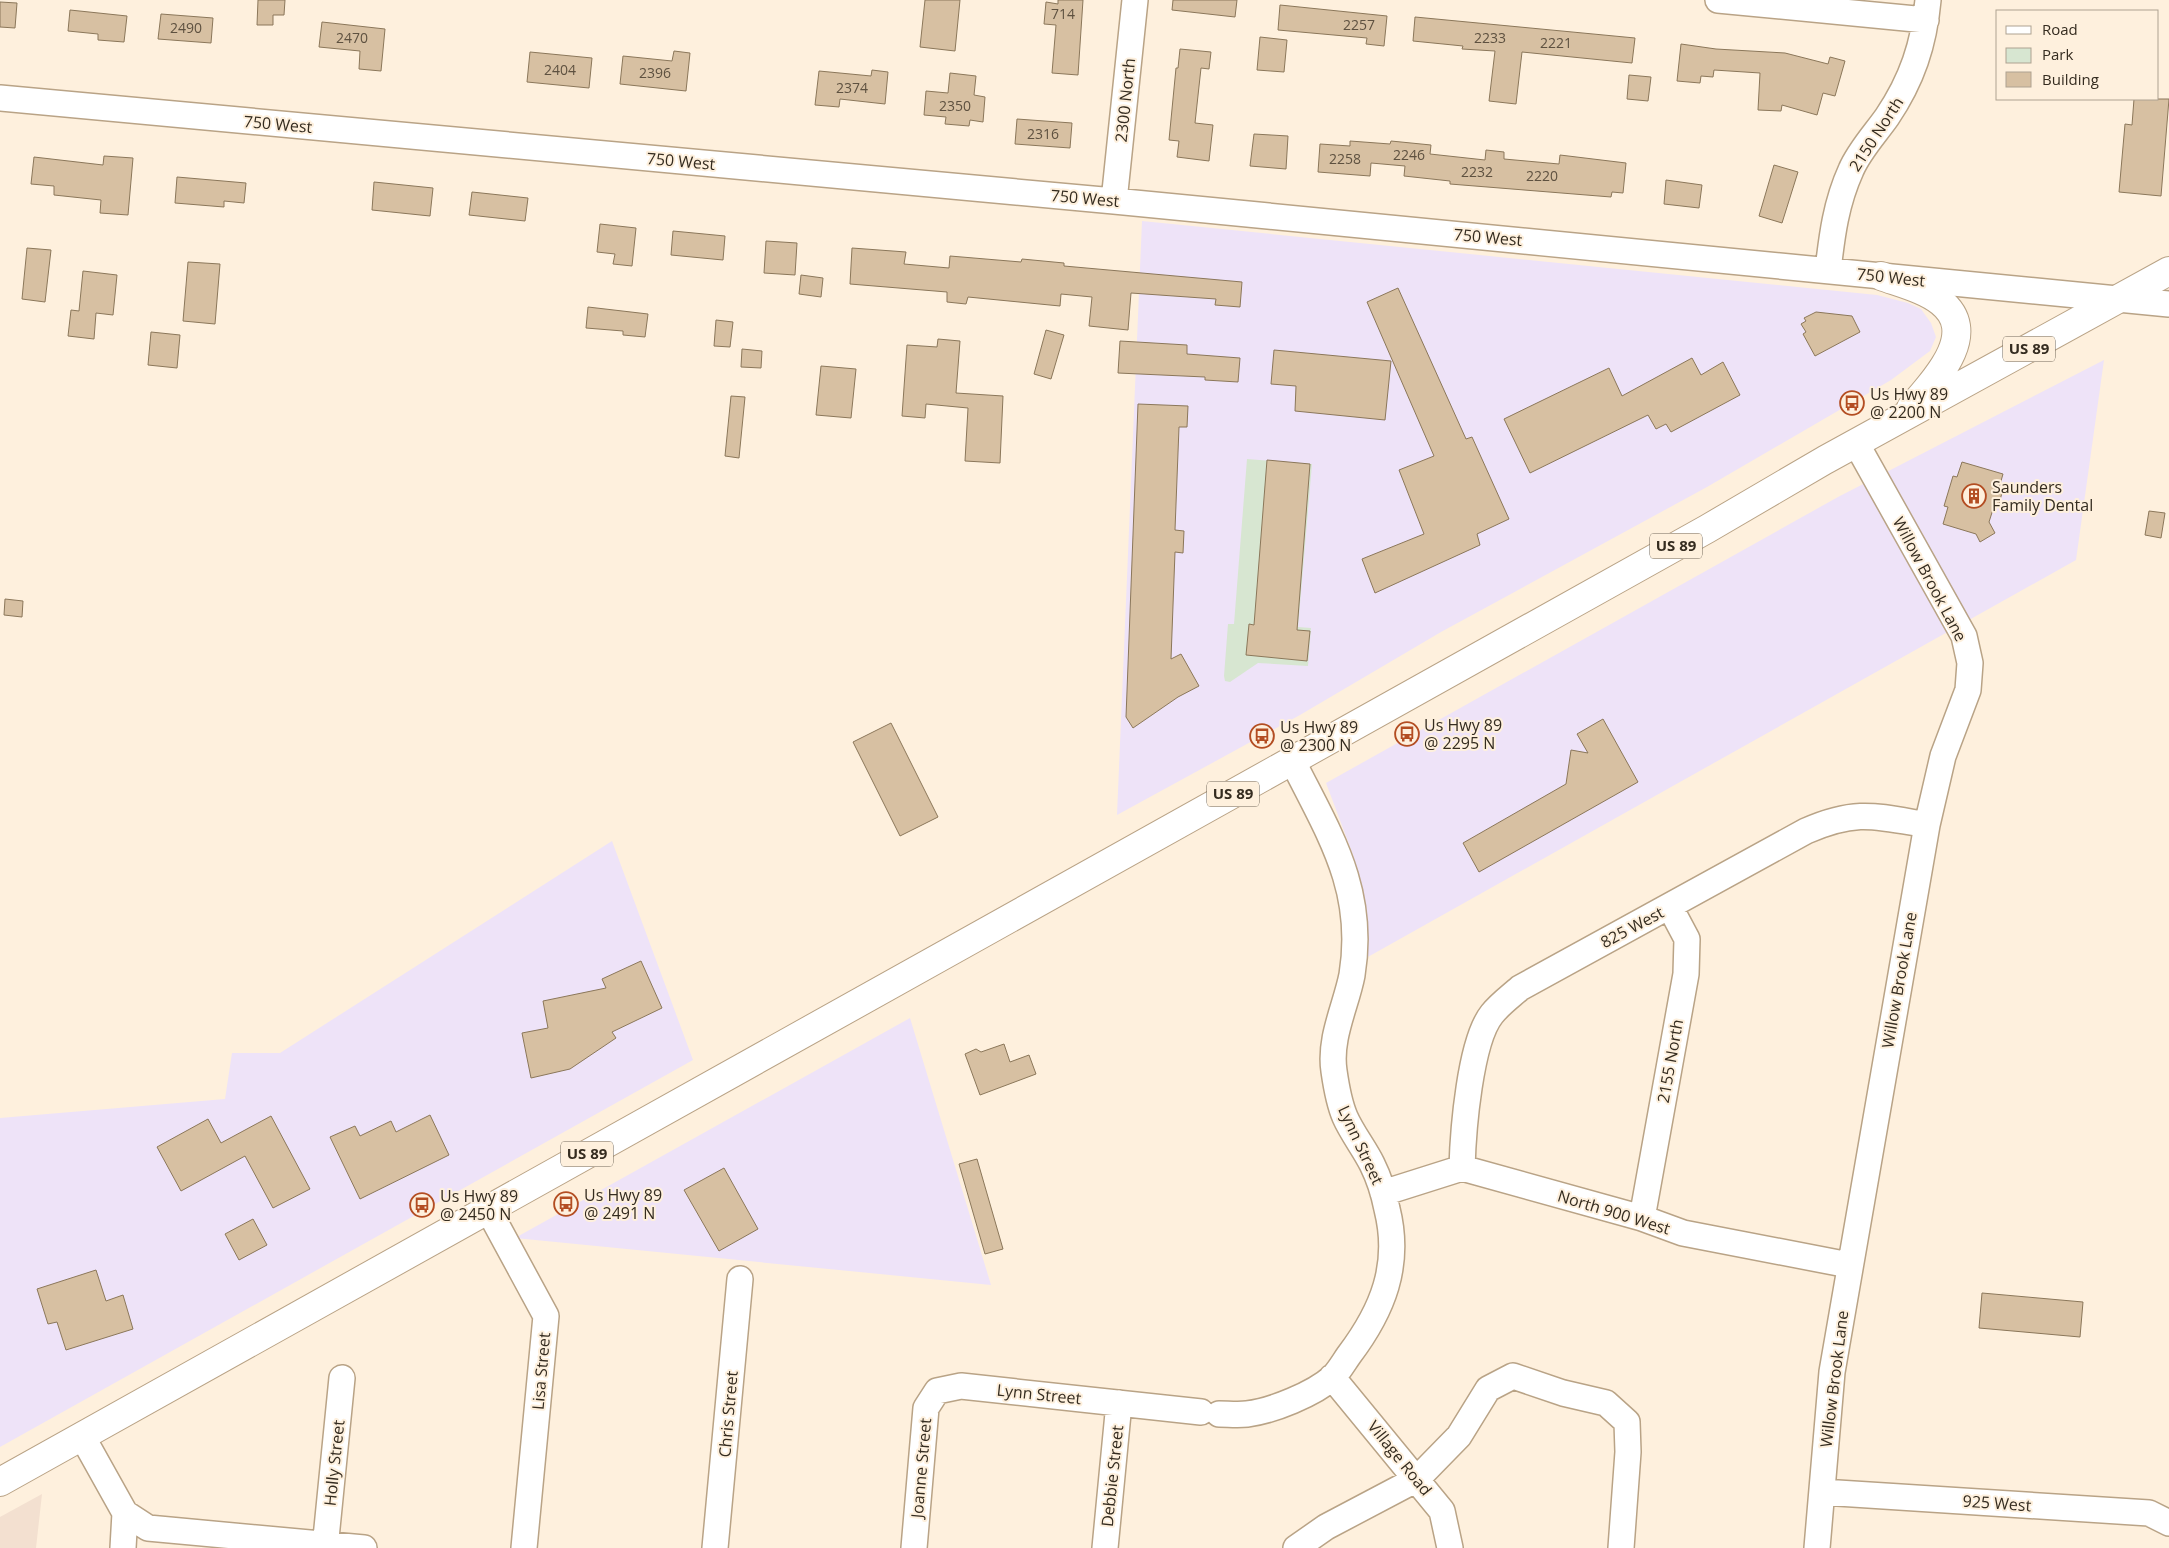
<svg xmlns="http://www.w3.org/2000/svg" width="2169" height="1548" viewBox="0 0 2169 1548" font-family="'Open Sans',sans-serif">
<rect width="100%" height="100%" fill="#fef0dd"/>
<path fill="#eee3f8" d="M1142,221L1877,295L1908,303L1921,309L1931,323L1936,337L1930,351L1891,380L1707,487L1441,632L1300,715L1117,815Z
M2104,360L2076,560L1366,958V917L1353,855L1326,783L1838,497Z
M612,841L693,1060L0,1447V1118L225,1099L232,1053H280Z
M910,1018L991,1285L515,1238Z"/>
<path fill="#f3e0d0" d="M42,1494L36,1548H0V1517Z"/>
<path fill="#d7e6d1" d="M1247,459L1312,464L1298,627L1311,628L1308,666L1258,663L1230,682L1225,681L1224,676L1228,624H1234Z"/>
<path fill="#d7c0a2" stroke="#8b775a" d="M258,0H285L284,15H273V25H257Z
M925,0H960L955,51L920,47Z
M1058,0H1083L1078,75L1052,73L1056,25L1044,24L1046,2L1058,4Z
M1173,0H1237L1235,17L1172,10Z
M0,2L17,3L15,28L0,27Z
M1280,5L1387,16L1384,46L1366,44L1367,38L1278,30Z
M70,10L127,16L124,42L98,40V34L68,31Z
M161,14L213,18L211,43L158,39Z
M1415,17L1635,38L1632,63L1522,52L1516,104L1489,101L1495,51L1462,49L1463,46L1413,41Z
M322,22L385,29L381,71L359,69L360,51L319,47Z
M1260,37L1287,40L1284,72L1257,70Z
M1681,44L1716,49L1785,53L1828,64L1830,57L1845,61L1835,96L1823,93L1817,115L1782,105L1781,111L1758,110L1760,73L1714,70L1713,77L1701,76L1700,83L1677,81Z
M1180,49L1211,52L1209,69L1201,68L1195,123L1213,125L1209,161L1177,157L1179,141L1169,140L1176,68H1178Z
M674,51L690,53L686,91L620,84L623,56L672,61Z
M530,52L592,58L589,88L527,82Z
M872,70L888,72L885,104L840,99L839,107L815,105L819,71L871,76Z
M950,73L976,76L974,95L985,97L983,122L970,120L969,126L945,124L946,117L924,115L926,91L948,93Z
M1629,75L1651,77L1648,101L1627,99Z
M2134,99H2169L2161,196L2119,192L2125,124L2132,125Z
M1017,119L1072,123L1070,148L1015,144Z
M1254,134L1288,136L1286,169L1250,166Z
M1350,141L1390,144L1391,141L1431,145L1430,154L1485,160L1486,150L1504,152V159L1559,164L1560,155L1626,163L1623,193L1612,192L1611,197L1450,184V181L1404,176L1405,166L1371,163L1370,176L1318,172L1320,144L1350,146Z
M104,156L133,158L128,215L100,213L101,200L54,195V186L31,184L34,157L103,165Z
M1774,165L1798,172L1782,223L1759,216Z
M177,177L246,183L244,203L224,201V207L175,203Z
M1666,180L1702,185L1699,208L1664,204Z
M374,182L433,188L430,216L372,210Z
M472,192L528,198L525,221L469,215Z
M600,224L636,228L632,266L613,264L615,254L597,252Z
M673,231L725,236L723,260L671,255Z
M766,241L797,243L795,275L764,273Z
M27,248L51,250L45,302L22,299Z
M852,248L906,252L904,264L949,268L950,256L1021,262L1022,259L1064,263V266L1242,282L1240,307L1215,305L1216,299L1131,293L1128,330L1089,326L1092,297L1061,294L1060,306L968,297L966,304L947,302V292L850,284Z
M188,262L220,264L215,324L183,321Z
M83,271L117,275L113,315L96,313L94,339L68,336L71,310L79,311Z
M801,275L823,278L821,297L799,294Z
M1398,288L1466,439L1472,437L1509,519L1477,534L1480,545L1375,593L1362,559L1424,534L1399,470L1434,456L1367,302Z
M588,307L648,314L645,337L623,335V331L586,328Z
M1816,312L1852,316L1860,332L1815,356L1803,334L1806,332L1801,324L1806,321L1804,318Z
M716,320L733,322L730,347L714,346Z
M1046,330L1064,335L1051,379L1034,374Z
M151,332L180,335L177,368L148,365Z
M938,339L960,341L956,393L1003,396L1000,463L965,461L968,408L926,404L925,418L902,416L907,345L937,347Z
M1120,341L1187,345V354L1240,358L1238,382L1205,380V377L1118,373Z
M742,349L762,351L761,368L741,367Z
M1274,350L1391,361L1385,420L1295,411L1296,386L1271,384Z
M1692,358L1701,375L1723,362L1740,395L1671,432L1666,424L1656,429L1648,415L1530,473L1504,419L1609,368L1622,396Z
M821,366L856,369L851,418L816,415Z
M731,396L745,397L739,458L725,456Z
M1138,404L1188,406L1187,427H1179L1175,530L1184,531L1183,553L1175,552L1171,659L1181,654L1199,686L1178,697L1133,728L1126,717Z
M1267,460L1310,464L1297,630L1310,631L1307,661L1246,655L1249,624L1254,625Z
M1962,462L2003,474L1999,488L2003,489L1999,504L1995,503L1989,522L1995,533L1980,542L1976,534L1943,524L1948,507L1944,506L1953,476L1957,477Z
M2149,511L2165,513L2161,538L2145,535Z
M5,599L23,601L22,617L4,615Z
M1603,719L1638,782L1479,872L1463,843L1566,784L1571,750L1588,753L1577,734Z
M891,723L938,817L900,836L853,742Z
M641,961L662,1008L612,1032L616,1038L570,1069L531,1078L522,1033L548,1028L543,1001L606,988L602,979Z
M1004,1044L1010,1062L1029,1055L1036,1074L980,1095L965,1054L976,1049L981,1052Z
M430,1115L449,1155L360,1199L330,1137L355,1126L360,1136L391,1121L396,1132Z
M271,1116L310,1189L273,1208L245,1156L181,1191L157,1147L208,1119L221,1143Z
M977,1159L1003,1249L985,1254L959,1164Z
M724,1168L758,1229L719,1251L684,1190Z
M253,1219L267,1245L239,1260L225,1234Z
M96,1270L106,1301L123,1295L133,1329L66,1350L57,1322L48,1324L37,1289Z
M1982,1293L2083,1302L2080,1337L1979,1328Z"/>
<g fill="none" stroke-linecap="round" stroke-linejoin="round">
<g stroke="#b9a386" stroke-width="28">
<path id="minor" d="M1718,0L1926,20
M0,98L1114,201L2169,304
M1114,201L1135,0
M1828,270C1832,235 1836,203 1851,170C1859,151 1875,134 1887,117C1912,80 1924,44 1928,0
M1462,1168C1463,1131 1470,1041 1492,1014C1500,1004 1511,996 1520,988L1806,831C1856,809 1875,816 1927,825
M1383,1193L1462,1168L1642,1218L1683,1233L1849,1265
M488,1209L546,1316L524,1548
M1642,1218L1686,974L1687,939L1670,907
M1332,1377L1442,1511L1450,1548
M1219,1414C1228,1414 1238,1415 1247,1414C1272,1411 1314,1394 1333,1377C1339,1371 1344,1362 1349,1355C1383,1310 1401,1265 1387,1209C1384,1194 1379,1178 1372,1164C1364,1148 1352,1133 1345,1117C1339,1103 1336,1085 1334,1071C1329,1038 1346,1006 1352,975C1366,889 1329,834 1292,760
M82,1436L125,1513L123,1548
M1822,1492L2149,1513L2169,1523
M125,1513L148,1528L364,1548
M325,1548L342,1378
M715,1548L740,1279
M914,1548L926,1408L937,1391L961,1386L1201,1412
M1105,1548L1119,1403
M1296,1548L1326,1527L1417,1479L1459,1436L1488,1389L1513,1376L1563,1393L1606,1403L1627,1422L1628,1452L1621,1548
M1817,1548L1832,1372L1927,825L1943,756L1968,690L1970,663L1964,636L1856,443"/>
</g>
<g stroke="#b9a386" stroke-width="30">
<path id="major" d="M1881,276C1900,283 1925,289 1941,302C1981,334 1933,382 1911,408
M0,1482L1707,529L1825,460L2169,271"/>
</g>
<use href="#minor" stroke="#fff" stroke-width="25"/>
<use href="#major" stroke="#fff" stroke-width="28"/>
</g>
<defs>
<g id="bus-ring" transform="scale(1.25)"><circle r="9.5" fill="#fef0dd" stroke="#b34d22" stroke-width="1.5"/><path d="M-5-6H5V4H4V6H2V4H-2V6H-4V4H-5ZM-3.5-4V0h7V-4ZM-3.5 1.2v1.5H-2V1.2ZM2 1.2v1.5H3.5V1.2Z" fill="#b34d22"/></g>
<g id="building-ring" transform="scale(1.25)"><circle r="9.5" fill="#fef0dd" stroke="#b34d22" stroke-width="1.5"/><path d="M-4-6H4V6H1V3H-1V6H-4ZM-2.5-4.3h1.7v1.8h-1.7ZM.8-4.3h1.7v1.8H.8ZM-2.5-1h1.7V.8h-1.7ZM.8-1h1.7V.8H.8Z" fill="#b34d22"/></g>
</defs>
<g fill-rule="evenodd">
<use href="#bus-ring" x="1852" y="403"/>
<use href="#building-ring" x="1974" y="496"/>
<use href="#bus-ring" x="1407" y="734"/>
<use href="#bus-ring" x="1262" y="736"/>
<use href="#bus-ring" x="566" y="1204"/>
<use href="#bus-ring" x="422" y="1205"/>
</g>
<g text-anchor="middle" stroke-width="4" stroke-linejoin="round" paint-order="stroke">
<g font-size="14" fill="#5e5140">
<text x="1063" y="19">714</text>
<text x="1359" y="30">2257</text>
<text x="186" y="33">2490</text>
<text x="352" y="43">2470</text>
<text x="1490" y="43">2233</text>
<text x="1556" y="48">2221</text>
<text x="560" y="75">2404</text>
<text x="655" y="78">2396</text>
<text x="852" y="93">2374</text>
<text x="955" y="111">2350</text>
<text x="1043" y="139">2316</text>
<text x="1409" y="160">2246</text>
<text x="1345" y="164">2258</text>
<text x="1477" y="177">2232</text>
<text x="1542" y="181">2220</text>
</g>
<g fill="#fef0dd" stroke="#716759" stroke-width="1">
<rect x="2003" y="336.5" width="52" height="25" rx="4"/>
<rect x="1650" y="533.5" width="52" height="25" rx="4"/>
<rect x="1207" y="781.5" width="52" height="25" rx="4"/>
<rect x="561" y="1141.5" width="52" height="25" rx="4"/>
</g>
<g font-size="15" font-weight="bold" fill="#352c20">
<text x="2029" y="354">US 89</text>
<text x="1676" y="551">US 89</text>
<text x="1233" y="799">US 89</text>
<text x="587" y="1159">US 89</text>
</g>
<g font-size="16" fill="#352c20" stroke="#fef0dd">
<text transform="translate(1125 100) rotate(-84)" y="6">2300 North</text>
<text transform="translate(278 124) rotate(5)" y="6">750 West</text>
<text transform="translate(1876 134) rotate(-57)" y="6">2150 North</text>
<text transform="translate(681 161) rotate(5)" y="6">750 West</text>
<text transform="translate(1085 198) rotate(5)" y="6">750 West</text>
<text transform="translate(1488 237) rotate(5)" y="6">750 West</text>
<text transform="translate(1891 277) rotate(6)" y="6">750 West</text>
<text transform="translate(1930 579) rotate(62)" y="6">Willow Brook Lane</text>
<text transform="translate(1632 927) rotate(-28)" y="6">825 West</text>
<text transform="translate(1899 980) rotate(-80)" y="6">Willow Brook Lane</text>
<text transform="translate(1670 1061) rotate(-80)" y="6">2155 North</text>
<text transform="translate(1361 1145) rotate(65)" y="6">Lynn Street</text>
<text transform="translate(1614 1212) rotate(17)" y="6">North 900 West</text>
<text transform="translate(541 1371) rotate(-85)" y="6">Lisa Street</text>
<text transform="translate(1834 1379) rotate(-83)" y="6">Willow Brook Lane</text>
<text transform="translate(1039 1394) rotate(6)" y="6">Lynn Street</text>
<text transform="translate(728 1414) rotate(-85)" y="6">Chris Street</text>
<text transform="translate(1400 1458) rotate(51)" y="6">Village Road</text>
<text transform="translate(334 1463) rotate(-84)" y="6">Holly Street</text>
<text transform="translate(921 1468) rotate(-85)" y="6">Joanne Street</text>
<text transform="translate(1112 1476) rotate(-84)" y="6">Debbie Street</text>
<text transform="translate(1997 1503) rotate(4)" y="6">925 West</text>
</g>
<g font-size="16" fill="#352c20" stroke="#fef0dd" text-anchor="start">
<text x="1870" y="400">Us Hwy 89<tspan x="1870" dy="18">@ 2200 N</tspan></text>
<text x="1992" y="493">Saunders<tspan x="1992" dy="18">Family Dental</tspan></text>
<text x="1424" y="731">Us Hwy 89<tspan x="1424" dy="18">@ 2295 N</tspan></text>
<text x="1280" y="733">Us Hwy 89<tspan x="1280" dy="18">@ 2300 N</tspan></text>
<text x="584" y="1201">Us Hwy 89<tspan x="584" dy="18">@ 2491 N</tspan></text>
<text x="440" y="1202">Us Hwy 89<tspan x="440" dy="18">@ 2450 N</tspan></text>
</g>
</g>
<rect x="1996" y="10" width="162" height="90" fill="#fef0dd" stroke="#aea291"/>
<rect x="2006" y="26" width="25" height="8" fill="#ffffff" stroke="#aea291"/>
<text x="2042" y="35" font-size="15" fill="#352c20">Road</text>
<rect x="2006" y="48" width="25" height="15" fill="#d7e6d1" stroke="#aea291"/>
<text x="2042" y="60" font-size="15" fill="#352c20">Park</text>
<rect x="2006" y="72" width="25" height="15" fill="#d7c0a2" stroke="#aea291"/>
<text x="2042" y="85" font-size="15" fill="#352c20">Building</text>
</svg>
